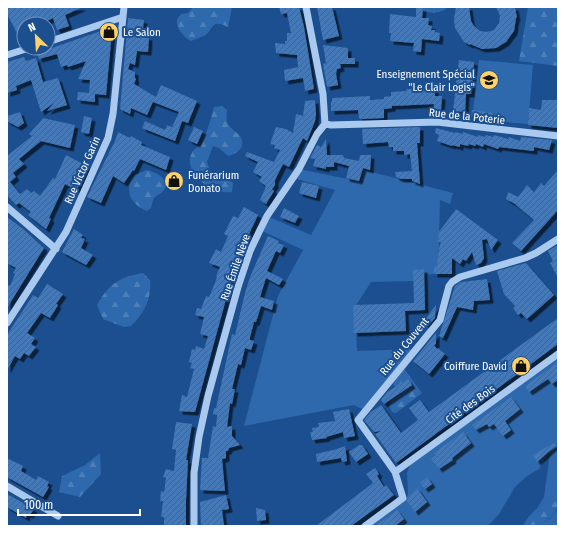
<svg xmlns="http://www.w3.org/2000/svg" width="565" height="533" viewBox="0 0 565 533" font-family="'Fira Sans Condensed',sans-serif">
<defs>
<pattern id="forest-firs" width="22" height="20" patternUnits="userSpaceOnUse"><rect width="22" height="20" fill="#2e69ad"/><path d="M5 1l3.5 6h-7zM16 11l3.5 6h-7z" fill="#4d80b9"/></pattern>
<pattern id="building-hatch" width="6" height="6" patternUnits="userSpaceOnUse"><rect width="6" height="6" fill="#4478b7"/><path d="M-1 1l2-2M0 6l6-6M5 7l2-2" fill="none" stroke="#486282"/></pattern>
<filter id="shadow"><feDropShadow dx="3.5" dy="3.5" stdDeviation="0" flood-color="#0009"/></filter>
</defs>
<rect width="100%" height="100%" fill="#1b4f8f"/>
<path fill="#2e69ad" d="M479,60L533,65L528,124L494,121V114L473,111Z
M299,169L362,182L364,170L453,193L450,204L440,200L438,274L414,275V281L371,282L355,307L357,351L416,349L366,411L354,405L244,426L278,296L303,250L260,230L267,216L311,235L335,190L293,178Z
M558,354V493L537,508L544,497L550,453L546,457L539,469L527,476L515,487L499,514L488,526H369L407,497L408,494L407,473L410,465Z
M558,509V526H539L541,523L550,519Z"/>
<path fill="url(#forest-firs)" d="M193,7H232L228,27C210,18 214,30 204,36C200,38 195,39 191,41C183,36 176,29 177,19L181,14L188,13Z
M417,7H448C441,15 424,14 417,7Z
M528,7H558V66L519,61Z
M222,106L227,110C227,113 226,119 227,122C230,129 236,131 240,136C247,147 237,154 228,156L219,148L213,146L207,162L210,171L225,177L233,183L232,192C219,193 214,191 203,183C194,176 185,163 193,151C196,147 200,147 202,143C207,131 211,120 214,107Z
M146,170C155,172 165,176 166,186C162,195 159,193 154,198C152,201 152,205 151,208L147,211C131,205 124,191 133,176Z
M143,273L150,280C152,298 144,314 131,326L124,327L103,319L97,305C109,284 119,277 143,273Z
M402,366L422,393L396,413L392,412L389,406L390,401L400,394L390,380Z
M100,453L101,474L80,497L59,492L62,476L85,465Z
M558,493C558,504 558,514 547,520C544,522 542,522 539,526H523C531,510 544,503 558,493Z"/>
<path fill="url(#building-hatch)" filter="url(#shadow)" d="M7,7H83L65,15L69,26L57,30L53,18L41,24H24V32L18,35L7,14Z
M279,7H299L304,27L314,89L305,91L303,78L285,81L284,70L298,67L297,55L276,53L275,43L285,44V41H287V33H291L287,13L281,14Z
M317,7H332L339,36L323,40Z
M456,7H469L471,21L474,26L480,31L487,32L494,30L499,23L500,16L496,7H515L517,18H516L514,31L506,42L496,48L482,49L470,44V45L464,42L455,28L454,19Z
M416,8H423L422,18H429L428,25L432,26L431,30H435V32L440,33L439,41L422,39L421,52L413,51L414,43L390,41L391,33H389L390,14L416,17Z
M128,18L144,20L142,36L149,37L148,52L137,51L135,65L130,63L128,69L135,72V78L136,79L134,84L156,97L161,85L197,101L188,123L182,121L175,141L142,128L145,121L165,130L167,125L172,127L179,112L153,102L155,97L147,115L131,108L130,114L120,109Z
M110,28L112,31L106,95L95,94V102L77,100L78,92L89,93L90,80L78,79L86,61L68,67L67,65L61,67L57,54L39,59L37,53Z
M323,45L348,48V58H355V64H340L341,68L337,69L336,74L338,85L327,87L323,64L326,63Z
M24,57L26,61L36,58L43,82L58,78L67,105L47,111L54,103L41,112L31,80L16,86L17,90L7,93V62Z
M459,60L474,62L471,94H466L465,112L453,111Z
M407,89H419V90L435,89V96H442L441,110L433,109L434,104L392,106V108L384,109V118L361,119L359,118L358,110L331,111V102H332V98L370,96V100L384,99V97L391,96V92L406,91Z
M315,100L316,114L315,121L307,141L303,138L289,167L283,164L275,180V185L272,189L274,191L266,204L260,200L266,186L259,181L262,177L253,172L258,162L245,156L247,152L274,162L280,150L274,148L275,145L270,144L276,127L286,129L293,133L296,114L303,116L305,101Z
M542,100H558V128L528,125L529,108L541,110Z
M472,110L493,113V120L471,117Z
M20,112L24,123L18,127L7,121V116Z
M84,116L92,118L89,134L81,132Z
M43,118L75,125L70,148L41,141L19,159L24,164L13,173L16,177L10,182L20,194L27,189L31,193L34,191L40,196L53,178L55,179L66,155L87,166L77,190L65,184L49,218L51,219L46,229L28,215L31,212L19,203L16,205L7,195V156L32,136L29,134Z
M194,127L203,131L197,144L188,140Z
M420,127V143H417L420,184L412,181V179H401L396,177L395,172L412,171L410,154L404,155V151H393V147H389L388,142L363,144L362,129Z
M436,128L455,133V132L463,134V132L478,137V135L485,137L486,135L493,137L494,135L508,139L509,137L520,141L521,137L552,140L549,150L534,147V151L499,147L498,149L484,144L483,147L476,144L475,146L469,144L468,146L460,144V147L452,145V146L437,141L439,135L435,133Z
M118,132L130,138L131,136L142,142L141,145L170,157L166,170L140,159L134,171L133,170L124,183L113,176L101,203L87,197L115,141Z
M326,139L327,155H343L344,158L359,161L360,155H371L370,170L363,168L359,181L346,178L349,166L334,162V167H326V169L313,166L315,159L310,158L317,145L321,147Z
M558,170V210L521,251L512,243L534,220L515,204L506,199L508,192L518,197L527,185L534,192L541,183L544,186Z
M302,182L319,186L316,198L299,193Z
M244,207L258,215L249,234L231,281L195,412L179,411L182,395L187,397L194,369L190,368L192,363L189,362L192,349L195,350L196,346L204,349L208,336L200,334L204,317L195,315L197,308L201,309L206,296L209,297L215,283L217,277L216,276L220,267L209,263L216,249L221,252L228,236L224,234L233,216L238,218Z
M284,208L299,216L295,223L280,217Z
M456,209L498,240L491,250L487,239L482,240L484,258L481,263L476,265L472,252L466,261L463,259L460,264L452,258V274H434V266H437L439,248L441,242H438L439,232Z
M7,217L22,228L44,248L7,308V284L10,286L15,274L13,273L16,268L7,263Z
M74,229L83,235L81,238L85,239L81,248L93,255L86,265L62,252Z
M268,236L279,241L278,243L284,245L280,253L276,251L267,271L283,279L279,285L266,278L260,297L274,301L272,310L261,306L256,322H254L250,337V340L254,341L251,350L245,348L241,365L238,364L232,389H235L232,404L230,403L227,427L232,426V436L240,445L229,448L228,451H226V458L222,459L225,491L200,490L202,458H208L213,426L216,427L217,415L213,414L214,408H216L232,334L235,335L245,293L250,277Z
M558,245V278L550,263L553,261L548,251Z
M526,263L554,295L527,319L521,313L518,315L513,308L515,306L504,294L497,271Z
M424,269L425,310L405,311L406,331L354,333L353,305L414,303L413,270Z
M487,279L490,300L474,301L473,310L457,307L443,338L439,336L455,286L461,282Z
M47,284L63,294L56,304L58,305L50,318L41,313L27,333L35,338L31,344L36,347L29,356L24,353L20,359L15,356L7,370V335L33,295L38,298Z
M436,305L435,318L428,326L423,322Z
M558,318V344L396,463L375,434L381,431L374,432L364,420L371,412L381,405L401,433L418,420L409,408L420,400L429,412Z
M436,333V344L434,345L436,348L439,349L445,354L429,374L413,361Z
M558,362V380L552,384L548,379L529,392L525,386Z
M408,379L412,385L384,404L381,400L387,392Z
M511,397L520,409L505,421L511,430L503,436L494,424L489,427L487,424L476,430L472,425Z
M349,409L355,436L344,438L343,432L326,437L327,438L312,440L310,432H313L312,428L319,427L318,423L335,421L333,412Z
M176,422L192,424L186,460H188L186,500V526H164V517H161L163,501H160L161,491L164,492L166,478L163,477L166,469L174,471L176,450L172,449Z
M463,432L471,443L452,458L453,460L439,469L431,459L436,455L434,453Z
M554,443L556,445L537,462L533,455Z
M359,445H362L368,454L356,462L349,452Z
M345,446L347,461L342,462L341,458L317,462L316,454L337,449Z
M7,458L23,466L21,471L36,480L38,476L49,482L47,486L49,487L43,497L7,477Z
M375,468L379,474L377,476L384,487L386,485L394,495L351,526H316L373,483L366,474Z
M427,477L432,484L425,489L420,483Z
M417,488L427,502L415,512L407,501L408,497Z
M7,494L34,509L30,515L27,514L26,518L7,507Z
M226,495L229,509L222,510L224,526H201L200,502Z
M256,508L265,510L266,520L257,521Z
M397,510L404,519L395,526H376Z"/>
<g fill="none" stroke-linecap="round" stroke-linejoin="round">
<path stroke="#a9c9ee" stroke-width="7" d="M48,42L123,17
M7,55L29,48
M325,124L331,125L437,122L558,136
M7,207L56,249
M7,323L66,232L108,138L113,114L124,7
M395,472L558,354
M7,486L58,516
M194,526V473L199,437L208,396L238,287L250,251L260,230L267,216L299,169L317,134L325,124L323,94L306,7
M365,526L403,498L395,472L358,420L440,320L449,286L452,282L460,277L525,258L536,253L558,239"/>
</g>
<defs>
<g id="shop-disc" transform="scale(1)"><circle r="9.5" fill="#ffd166" stroke="#1b4f8f"/><path d="M-5-2.5h2.3a2.7 3.5 0 0 1 5.4 0H5L5.5 6h-11ZM-1.5-2.5h3a1.5 2.3 0 0 0-3 0Z" fill="#111"/></g>
<g id="school-disc" transform="scale(1)"><circle r="9.5" fill="#ffd166" stroke="#1b4f8f"/><path d="M0-5L7-2L0 1L-7-2ZM-4 1L0 2.5L4 1V4Q0 6-4 4Z" fill="#111"/></g>
</defs>
<g fill-rule="evenodd">
<use href="#shop-disc" x="109" y="32"/>
<use href="#school-disc" x="489" y="80"/>
<use href="#shop-disc" x="174" y="181"/>
<use href="#shop-disc" x="521" y="366"/>
</g>
<g text-anchor="middle" stroke-width="4" stroke-linejoin="round" paint-order="stroke">
<g font-size="11" fill="#fff" stroke="#1b4f8f" text-anchor="start">
<text x="123" y="36">Le Salon</text>
<text x="475" y="78" text-anchor="end">Enseignement Spécial<tspan x="475" dy="13">"Le Clair Logis"</tspan></text>
<text x="188" y="179">Funérarium<tspan x="188" dy="13">Donato</tspan></text>
<text x="507" y="370" text-anchor="end">Coiffure David</text>
</g>
<g font-size="11" fill="#fff" stroke="#1b4f8f">
<text transform="translate(467 116) rotate(6)" y="4">Rue de la Poterie</text>
<text transform="translate(82 170) rotate(-66)" y="4">Rue Victor Garin</text>
<text transform="translate(235 267) rotate(-71)" y="4">Rue Émile Nève</text>
<text transform="translate(404 346) rotate(-51)" y="4">Rue du Couvent</text>
<text transform="translate(470 404) rotate(-36)" y="4">Cité des Bois</text>
</g>
</g>
<rect width="565" height="533" fill="none" stroke="#ffffff" stroke-width="16"/>
<g transform="translate(36 36) rotate(335)"><circle r="19" fill="#1b4f8f" stroke="#7695bc"/>
<path d="M0-3L7 15L0 10L-7 15Z" fill="#ffd166"/>
<text y="-6" font-size="11" font-weight="bold" text-anchor="middle" fill="#ffffff">N</text>
</g>
<path d="M18 509v6h122v-6" fill="none" stroke="#ffffff" stroke-width="2"/>
<text x="24" y="509" font-size="12" fill="#ffffff" stroke="#1b4f8f" stroke-width="3" paint-order="stroke">100 m</text>
</svg>
